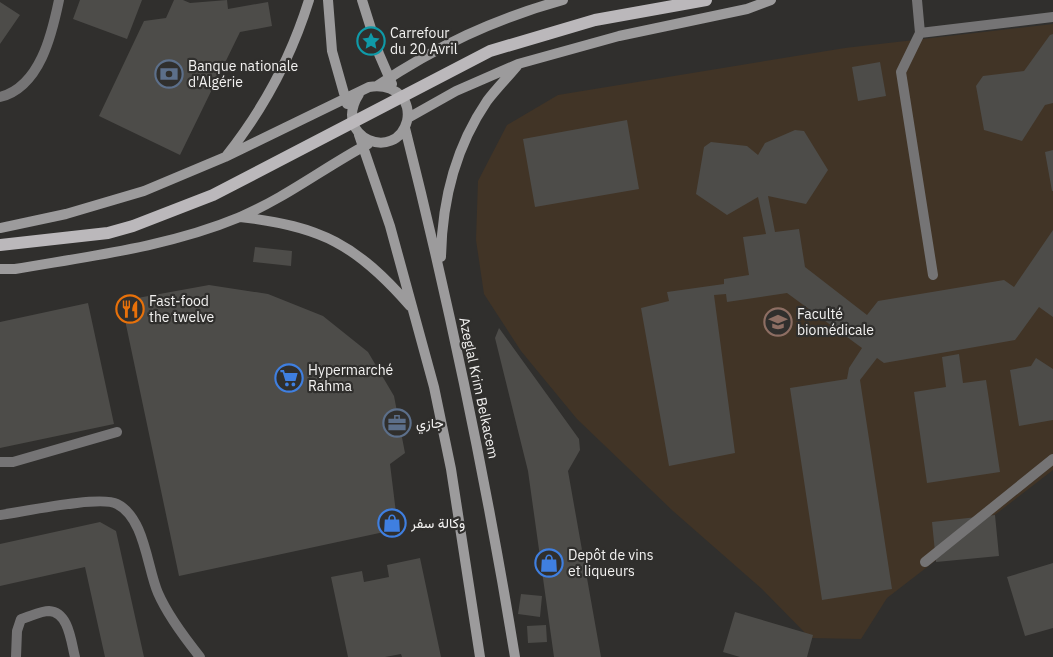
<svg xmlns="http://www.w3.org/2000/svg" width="1053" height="657" viewBox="0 0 1053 657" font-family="'IBM Plex Sans',Vazirmatn,sans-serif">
<rect width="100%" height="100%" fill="#302f2d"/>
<path fill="#413426" d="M1053,24V470L887,598L861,639L810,638L762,589L673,511L577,419L521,351L484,294L476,240L478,181L507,125L558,95L845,48Z"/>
<path fill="#4d4c49" d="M80,0H142L127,39L73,19Z
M174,0H183L190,3L227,0L228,9L268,2L272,26L240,32L180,155L99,116L144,21L166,18Z
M0,2L20,15L0,44Z
M1053,34V103L1045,105L1022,141L984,130L976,86L983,76L1024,71L1050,35Z
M880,62L886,96L858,101L852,67Z
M627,120L639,189L535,207L523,139Z
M795,130L804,131L828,170L806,204L768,196L775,232L799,229L805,267L867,315L878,301L1004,280L1014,287L1053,230V317L1039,307L1015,340L884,363L877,358L860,380L892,589L822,600L790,388L847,379L849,368L862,348L787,293L727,302L726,294L714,295L735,453L669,466L641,308L669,301L667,292L724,284V279L749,275L743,237L766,234L758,197L727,215L696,194L704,147L711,142L747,146L758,155L765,143Z
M1053,150V191H1052L1045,152Z
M255,247L292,251L291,266L253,262Z
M209,285L268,294L323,316L368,352L394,396L405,453L390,464L398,529L179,576L121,301Z
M88,303L114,424L0,448V322Z
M499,328L579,439L580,450L568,471L601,657H554L528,471L495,338Z
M959,354L963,383L986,380L1000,472L927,483L914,392L946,387L942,357Z
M1036,358L1053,369V420L1019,426L1010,370L1031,366Z
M995,515L999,556L936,562L932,522Z
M100,522L116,531L144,657H105L85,567L0,586V544Z
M420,558L441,657H402L401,654L385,657H348L331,577L362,571L364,582L389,577L387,565Z
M1053,563V628L1025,636L1007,577Z
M521,594L542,596L540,617L518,614Z
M735,612L813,635L807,657H740L723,652Z
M546,625L547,642L528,643L527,626Z"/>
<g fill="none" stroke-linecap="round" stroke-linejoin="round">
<path stroke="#757475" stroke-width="10" d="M917,0L920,33L1053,17
M920,33L901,72L933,275
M0,462H13L117,432
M925,562L1053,459
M16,657L17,631L21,619C29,617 41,611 49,611C69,612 71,642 75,657"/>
<path stroke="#757475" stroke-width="10" d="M0,97C40,87 52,34 59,0
M0,515C23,512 100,495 117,504C145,518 147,568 158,593C168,616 184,637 200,657"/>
<path stroke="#9c9b9c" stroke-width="10" d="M328,0L332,51L347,104
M362,0L379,54L392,84
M377,86C437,46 494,19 563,0
M408,118L456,91L518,64L619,36L747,9L771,0
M405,128C449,303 486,479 515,657
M359,135L390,226L434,387L451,469L480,657
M227,155C265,107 291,58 309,0
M240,217C321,226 357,245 410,306
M0,228L66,214L144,191L225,157L369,87C381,85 392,87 401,96C407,102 409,112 407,121C396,163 331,138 359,94
M441,257C442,201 455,148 487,101C496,89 507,78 517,66
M0,269H15C90,256 168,247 240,217C285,198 325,167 368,144"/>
<path stroke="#bbb8bb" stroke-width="12" d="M0,245L108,233L133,226L213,195L490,51L595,20L706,0"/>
</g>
<defs>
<g id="sight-ring" transform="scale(1.4375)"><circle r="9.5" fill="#302f2d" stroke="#0f9aa8" stroke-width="1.5"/><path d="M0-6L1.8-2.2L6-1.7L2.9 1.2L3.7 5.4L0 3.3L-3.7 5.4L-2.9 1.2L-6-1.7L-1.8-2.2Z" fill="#0f9aa8"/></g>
<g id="bank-ring" transform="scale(1.4375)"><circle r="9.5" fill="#302f2d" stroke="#5c6f8a" stroke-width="1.5"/><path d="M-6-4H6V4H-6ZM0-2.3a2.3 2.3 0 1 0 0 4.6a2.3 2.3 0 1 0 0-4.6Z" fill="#5c6f8a"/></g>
<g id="restaurant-ring" transform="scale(1.4375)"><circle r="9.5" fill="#302f2d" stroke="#e8710a" stroke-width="1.5"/><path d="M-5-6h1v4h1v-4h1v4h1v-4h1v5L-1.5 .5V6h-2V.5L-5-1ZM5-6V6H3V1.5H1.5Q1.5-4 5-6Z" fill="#e8710a"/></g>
<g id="university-ring" transform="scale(1.4375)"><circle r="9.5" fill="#302f2d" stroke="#8d6e63" stroke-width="1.5"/><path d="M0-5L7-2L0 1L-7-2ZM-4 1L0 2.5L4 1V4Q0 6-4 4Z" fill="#8d6e63"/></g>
<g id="supermarket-ring" transform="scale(1.4375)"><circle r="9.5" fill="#302f2d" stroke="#3f7fe0" stroke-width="1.5"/><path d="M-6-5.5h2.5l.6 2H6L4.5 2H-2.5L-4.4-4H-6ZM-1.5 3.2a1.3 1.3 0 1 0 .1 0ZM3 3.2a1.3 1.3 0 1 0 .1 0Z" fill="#3f7fe0"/></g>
<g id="office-ring" transform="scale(1.4375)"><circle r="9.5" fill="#302f2d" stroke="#5c6f8a" stroke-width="1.5"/><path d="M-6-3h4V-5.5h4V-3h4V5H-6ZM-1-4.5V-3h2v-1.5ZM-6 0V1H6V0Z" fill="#5c6f8a"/></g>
<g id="shop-ring" transform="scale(1.4375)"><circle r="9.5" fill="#302f2d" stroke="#3f7fe0" stroke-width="1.5"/><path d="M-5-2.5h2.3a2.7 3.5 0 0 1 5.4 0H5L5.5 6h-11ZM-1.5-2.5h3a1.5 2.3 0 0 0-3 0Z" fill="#3f7fe0"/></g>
</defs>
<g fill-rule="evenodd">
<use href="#sight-ring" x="371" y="41"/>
<use href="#bank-ring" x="169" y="74"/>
<use href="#restaurant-ring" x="130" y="309"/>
<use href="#university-ring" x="778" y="322"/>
<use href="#supermarket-ring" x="289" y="378"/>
<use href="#office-ring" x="397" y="423"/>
<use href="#shop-ring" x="392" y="523"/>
<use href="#shop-ring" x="549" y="563"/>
</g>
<g text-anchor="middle" stroke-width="4.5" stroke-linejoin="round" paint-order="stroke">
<g font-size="14" fill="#f3f2f1" stroke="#302f2d" text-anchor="start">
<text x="390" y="38">Carrefour<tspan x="390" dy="16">du 20 Avril</tspan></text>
<text x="188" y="71">Banque nationale<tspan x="188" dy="16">d'Algérie</tspan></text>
<text x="149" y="306">Fast-food<tspan x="149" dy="16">the twelve</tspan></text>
<text x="797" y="319">Faculté<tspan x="797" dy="16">biomédicale</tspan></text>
<text x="308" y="375">Hypermarché<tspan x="308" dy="16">Rahma</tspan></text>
<text x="416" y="428">جازي</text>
<text x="411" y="528">وكالة سفر</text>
<text x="568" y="560">Depôt de vins<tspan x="568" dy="16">et liqueurs</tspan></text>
</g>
<g font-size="14" fill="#f3f2f1" stroke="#302f2d">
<text transform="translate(479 388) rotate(78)" y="5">Azeglal Krim Belkacem</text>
</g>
</g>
</svg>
